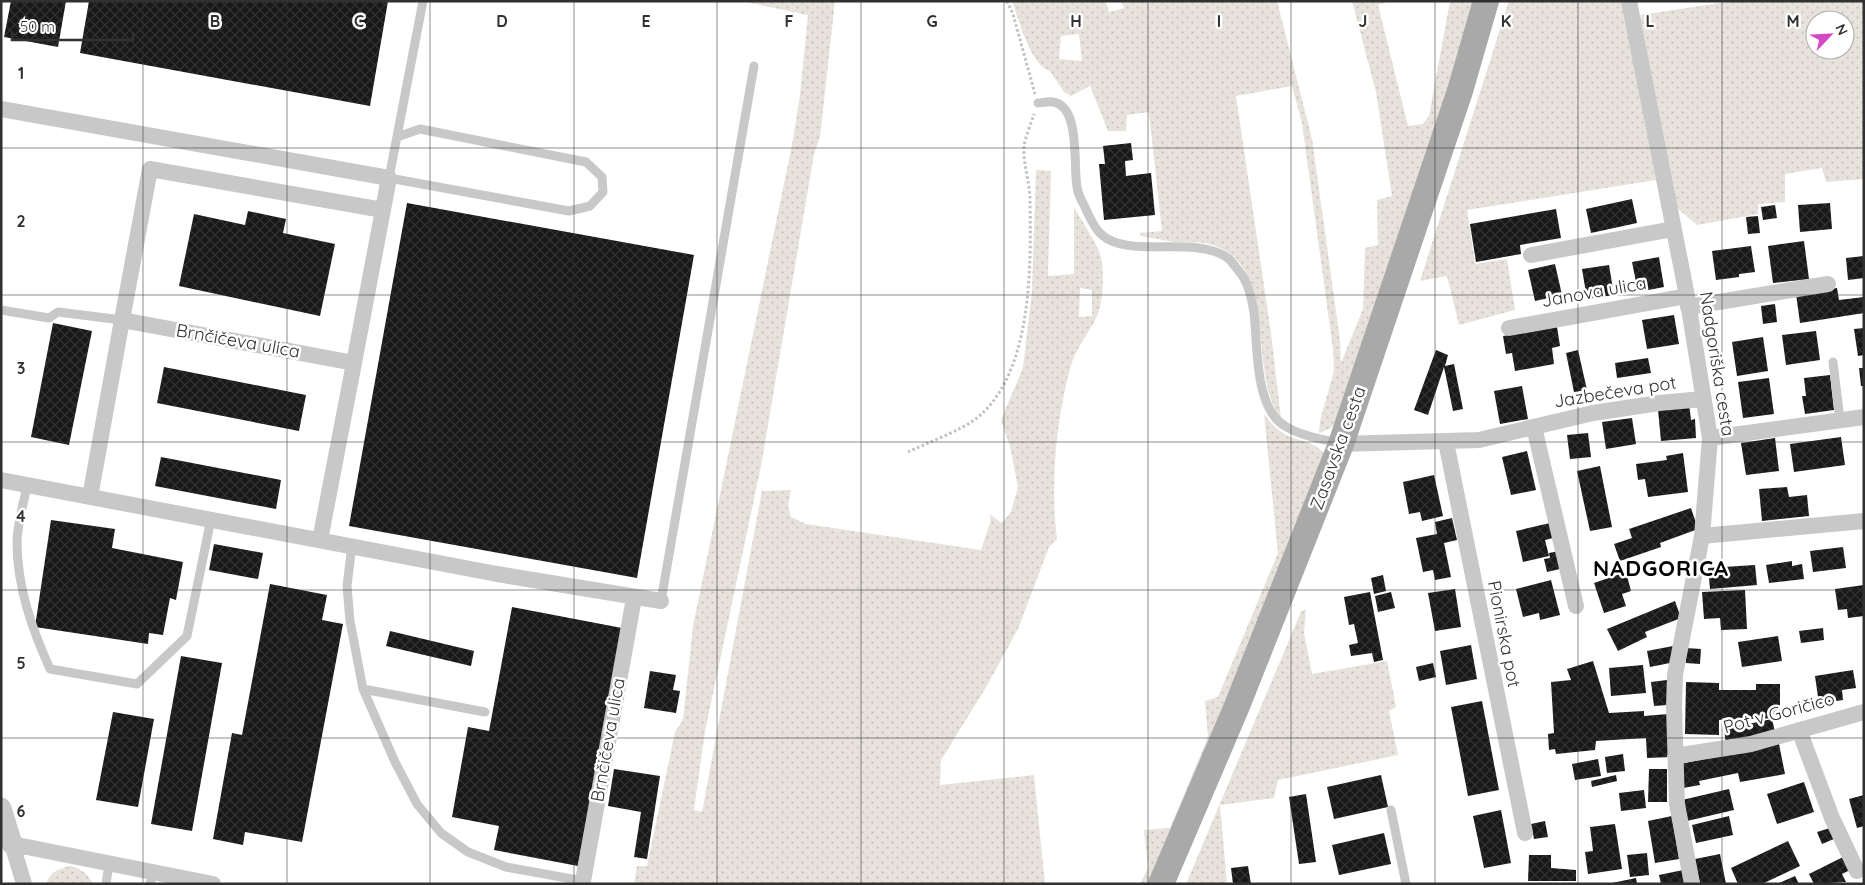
<svg xmlns="http://www.w3.org/2000/svg" width="1865" height="885" viewBox="0 0 1865 885" font-family="Quicksand,sans-serif">
<defs>
<pattern id="grass-dots" width="8" height="8" patternUnits="userSpaceOnUse" patternTransform="scale(1.25)"><rect width="8" height="8" fill="#e7e2db"/><path d="M2 2h.1M6 6h.1" fill="none" stroke="#c7c2bc" stroke-width="1.8" stroke-linecap="round"/></pattern>
<pattern id="building-cross-hatch" width="8" height="8" patternUnits="userSpaceOnUse" patternTransform="scale(1.25)"><rect width="8" height="8" fill="#181818"/><path d="M0 0l8 8M0 8l8-8" fill="none" stroke="#313131"/></pattern>
</defs>
<rect width="100%" height="100%" fill="#fff"/>
<path fill="url(#grass-dots)" fill-rule="evenodd" d="M741,1H835L820,137L814,154L761,466L705,731L694,810L702,812L762,491L791,490L788,506L791,517L806,524L981,550L991,520L989,514L1002,523L1011,512L1018,487L1010,446L1001,420L1023,368L1032,291L1036,170L1051,171L1048,276L1074,274V207C1082,222 1094,238 1100,254C1105,268 1103,301 1098,314C1090,332 1077,346 1071,365C1056,420 1050,482 1057,539L1049,547L1018,629L985,689L941,760L940,785L1034,775L1045,884H634L637,866H647L675,732L683,720L693,626L793,140L800,95L808,15ZM1080,288L1092,290V316L1079,317Z
M1012,1H1110L1106,2L1109,12L1124,8L1121,1H1277L1312,139L1340,340L1341,363L1363,309L1365,248L1378,245L1377,200L1392,196L1376,92L1352,1H1389L1378,5L1408,126L1423,124L1429,116L1450,1H1477L1338,421L1329,429L1319,433L1320,421L1334,371L1333,349L1302,123L1292,86L1236,96L1271,333L1281,419C1247,371 1279,267 1213,245C1200,241 1187,243 1174,242C1163,240 1152,238 1140,236V233L1162,231L1149,112L1127,115L1126,131H1108L1090,86L1071,96L1064,92L1050,71C1030,65 1019,20 1012,1ZM1079,34L1082,61L1059,59L1061,36Z
M1509,1H1623L1656,180L1467,210L1475,264L1507,259L1515,310L1459,325L1447,276L1420,281Z
M1733,1H1864V179L1826,182L1822,168L1785,174V202L1758,204V214L1697,225L1677,208L1640,15ZM1815,20H1845V50H1815Z
M1264,414C1271,423 1277,431 1288,436C1302,442 1316,442 1325,455L1152,884H1140L1148,868L1144,830L1170,828L1208,737L1205,701L1218,697L1278,553Z
M1306,609L1304,633L1312,674L1387,661L1396,707L1389,711L1398,755L1278,780L1274,798L1220,805L1227,884H1186L1301,612Z
M71,866C82,869 88,874 93,884H46C50,872 59,868 71,866Z"/>
<path fill="url(#building-cross-hatch)" d="M11,1H66L58,47L4,37Z
M89,1H388L370,106L80,53Z
M1131,143L1133,160L1125,161L1126,176L1151,173L1155,215L1104,220L1099,164H1105L1103,146Z
M1632,199L1637,223L1591,233L1586,209Z
M407,203L694,255L637,578L349,526Z
M1830,203L1832,229L1800,232L1798,205Z
M1775,205L1777,218L1763,220L1761,207Z
M1556,209L1561,238L1520,245L1521,254L1476,262L1470,224Z
M248,211L286,219L283,233L335,244L320,316L179,286L194,214L245,225Z
M1758,216L1760,233L1748,234L1746,217Z
M1804,241L1809,279L1773,283L1768,246Z
M1751,246L1755,272L1739,274V277L1716,280L1712,251Z
M1864,256V278L1848,280L1846,258Z
M1659,257L1664,287L1638,292L1632,262Z
M1555,264L1562,295L1535,301L1528,270Z
M1609,265L1614,295L1587,299L1582,269Z
M1837,288L1839,300L1864,297V313L1800,323L1796,294Z
M1775,304L1777,322L1763,324L1761,306Z
M1674,315L1679,344L1647,349L1642,320Z
M53,323L92,331L69,445L31,437Z
M1557,327L1560,346L1552,348L1554,364L1515,371L1512,353L1506,354L1503,336Z
M1864,328V355L1858,356L1854,329Z
M1816,331L1820,360L1786,365L1782,335Z
M1763,337L1768,371L1737,376L1732,342Z
M1436,350L1448,355L1445,366L1454,364L1463,409L1453,411L1444,367L1428,415L1414,410Z
M1578,350L1587,390L1574,392L1566,353Z
M1648,358L1651,373L1617,378L1615,363Z
M164,367L306,395L299,431L157,403Z
M1859,368H1864V386H1861Z
M1830,375L1834,410L1805,414L1802,396H1806L1804,378Z
M1769,378L1774,414L1743,418L1738,382Z
M1522,386L1528,419L1500,424L1494,391Z
M1689,403L1691,420L1695,419L1696,438L1661,441L1658,410Z
M1632,418L1636,444L1606,449L1602,422Z
M1588,433L1591,457L1570,459L1567,435Z
M1841,437L1845,465L1794,472L1790,444Z
M1775,438L1779,471L1746,475L1741,443Z
M1527,451L1536,490L1511,495L1502,457Z
M1683,453L1688,492L1648,497L1645,479L1638,480L1636,464L1667,460L1666,456Z
M161,457L281,480L276,509L155,486Z
M1600,466L1612,527L1590,531L1577,471Z
M1434,475L1443,516L1422,521L1420,512L1409,514L1403,482Z
M1787,487L1789,497L1807,495L1809,516L1762,521L1759,489Z
M1691,508L1698,529L1660,543L1661,547L1620,561L1614,544L1632,538L1629,529Z
M1452,518L1457,540L1444,543L1451,577L1435,580L1433,570L1423,572L1416,538L1437,534L1435,522Z
M51,520L115,529L112,548L183,562L176,600L170,598L163,635L149,633L148,644L35,627Z
M1550,523L1553,538L1545,540L1549,556L1523,562L1516,531Z
M214,544L263,553L258,579L209,570Z
M1843,547L1846,568L1813,572L1810,551Z
M1559,551L1564,568L1547,572L1544,559L1550,558L1549,553Z
M1792,561V566L1802,564L1804,579L1769,583L1766,565Z
M1755,565L1757,585L1710,589L1708,568Z
M1626,572L1631,591L1622,594L1626,606L1604,613L1594,583Z
M1383,575L1386,591L1374,594L1371,578Z
M1551,580L1560,615L1540,620L1539,613L1523,617L1516,589Z
M270,584L327,595L322,620L343,624L302,842L245,832L243,845L213,839L232,733L242,735Z
M1864,585V616L1848,618L1847,609L1838,610L1835,589Z
M1455,589L1461,627L1435,631L1428,593Z
M1745,590L1747,629L1721,630L1720,618L1704,619L1702,592Z
M1370,592L1383,660L1374,662L1372,653L1351,656L1349,645L1358,643L1354,624L1349,625L1344,597Z
M1391,592L1395,608L1378,612L1375,596Z
M1675,601L1681,618L1645,632L1647,637L1618,651L1607,629Z
M512,607L622,628L578,866L494,850L499,826L452,817L468,727L489,731Z
M1823,628L1824,640L1801,643L1799,631Z
M390,631L474,651L471,666L386,646Z
M1778,636L1782,661L1742,667L1738,642Z
M1471,645L1477,679L1446,685L1440,651Z
M1673,646L1670,663L1650,667L1647,651Z
M1686,648L1701,649L1700,664L1686,663Z
M181,656L222,663L192,831L151,824Z
M1593,661L1609,713L1644,711V716L1668,714L1671,757L1647,758L1646,738L1596,741L1595,750L1556,754L1555,749L1549,750L1548,734L1554,733L1551,682L1571,680L1567,669Z
M1433,663L1436,677L1419,681L1416,667Z
M1643,665L1646,693L1611,696L1609,668Z
M1853,670L1856,688L1842,690L1843,700L1819,704L1815,676Z
M650,671L676,675L673,690L680,691L676,713L644,708Z
M1667,680V705L1654,706L1651,682Z
M1686,682L1719,683V690H1756V684H1780V718L1719,720V735L1685,734Z
M1482,701L1499,790L1468,796L1451,707Z
M113,712L154,719L138,807L96,800Z
M1772,719L1775,732L1726,744L1724,729Z
M1779,744L1785,774L1740,782L1738,773L1699,781L1700,785L1683,788L1680,764Z
M1623,754L1625,771L1607,773L1605,757Z
M1598,759L1601,776L1575,780L1572,764Z
M614,769L660,776L647,859L634,857L641,812L608,806Z
M1649,769H1667V802H1648Z
M1381,775L1388,807L1334,819L1327,787Z
M1616,775L1617,781L1592,787L1591,781Z
M1804,782L1814,812L1777,824L1767,794Z
M1729,789L1734,810L1687,821L1682,800Z
M1644,790L1646,808L1621,811L1619,793Z
M1306,794L1316,862L1299,864L1289,797Z
M1864,795V826L1857,828L1849,799Z
M1501,810L1511,863L1484,868L1473,816Z
M1672,816L1679,859L1655,863L1648,821Z
M1729,816L1733,835L1696,843L1692,825Z
M1545,821L1548,837L1534,839L1531,824Z
M1615,824L1622,869L1588,874L1585,852L1593,851L1590,827Z
M1830,828L1834,839L1822,844L1817,832Z
M1384,833L1391,864L1339,875L1332,845Z
M1788,841L1800,866L1762,884H1738L1731,868Z
M1647,853L1649,875L1630,877L1627,855Z
M1720,854L1726,884H1700L1695,859Z
M1529,855H1551V868L1576,870V881H1528Z
M1845,856L1852,869L1842,874L1846,882L1814,884L1809,874Z
M1248,866L1251,884H1233L1231,868Z
M1683,870L1687,884H1661L1659,875Z
M1795,876L1799,884H1777Z
M1636,878L1637,884H1612V883Z"/>
<g fill="none" stroke-linecap="round" stroke-linejoin="round">
<path stroke="#c1c1c1" stroke-width="3" stroke-dasharray="2.5 2.5" stroke-linecap="butt" d="M1007,1L1013,14L1035,94
M908,452C927,443 962,430 977,418C1033,372 1031,266 1030,200C1030,183 1023,164 1024,147C1025,137 1031,124 1034,114"/>
<path stroke="#c8c8c8" stroke-width="9" d="M1038,103C1042,103 1048,101 1053,102C1081,106 1073,167 1077,187C1078,193 1081,200 1084,205C1088,214 1094,228 1101,234C1127,260 1198,234 1229,259C1233,263 1237,269 1241,274C1249,284 1252,300 1254,313C1258,345 1254,408 1285,426C1301,436 1321,439 1339,443
M397,137L420,129L586,162L602,177L603,192L590,206L569,211L389,178L423,1
M1,310L49,318L58,312L122,320
M1833,362L1840,420
M27,485C24,503 17,524 17,542C17,587 32,629 50,669L137,684L187,636L211,519
M352,545L347,586L350,621L363,689L395,762L417,804L441,833L468,852L506,867L583,881
M661,601L754,66
M363,689L485,712
M1391,810L1406,884
M106,884L109,864
M150,884L153,873"/>
<path stroke="#c8c8c8" stroke-width="16" d="M1629,1L1687,296L1710,438L1702,536L1675,675L1674,707L1677,804L1692,884
M1,109L389,178L354,363
M1531,255L1673,229
M1688,307L1828,284
M122,320L150,169L383,210
M1509,328L1687,296
M1534,427L1576,606
M1710,438L1864,417
M1446,442L1525,833
M1341,444L1479,440L1593,413L1659,403L1703,399
M1,480L497,574L661,601
M90,497L122,320L354,363L320,540
M1702,536L1864,521
M1799,730L1832,818L1857,871
M1675,756L1751,744L1864,712
M583,881L634,598
M24,884L12,844L213,884"/>
<path stroke="#c8c8c8" stroke-width="21" d="M1,808L12,844"/>
<path stroke="#a9a9a9" stroke-width="26" d="M1161,884L1237,706L1341,444L1460,91L1486,1"/>
</g>
<path fill="none" stroke="#313131" stroke-width="1" stroke-opacity="0.55" d="M143,1V884M287,1V884M430,1V884M574,1V884M717,1V884M861,1V884M1004,1V884M1148,1V884M1291,1V884M1435,1V884M1578,1V884M1722,1V884M1,148H1864M1,295H1864M1,442H1864M1,590H1864M1,738H1864"/>
<g text-anchor="middle" stroke-width="5" stroke-linejoin="round" paint-order="stroke">
<g font-size="18" fill="#313131" stroke="#fff">
<text transform="translate(1594 292) rotate(-10)" y="6">Janova ulica</text>
<text transform="translate(238 341) rotate(10)" y="6">Brnčičeva ulica</text>
<text transform="translate(1717 364) rotate(81)" y="6">Nadgoriška cesta</text>
<text transform="translate(1615 392) rotate(-9)" y="6">Jazbečeva pot</text>
<text transform="translate(1338 448) rotate(-70)" y="6">Zasavska cesta</text>
<text transform="translate(1504 634) rotate(79)" y="6">Pionirska pot</text>
<text transform="translate(1779 713) rotate(-15)" y="6">Pot v Goričico</text>
<text transform="translate(608 740) rotate(-80)" y="6">Brnčičeva ulica</text>
</g>
<g font-size="22" font-weight="bold" letter-spacing="1" fill="#000" stroke="#fff">
<text x="1661" y="576">NADGORICA</text>
</g>
</g>
<g font-size="16" text-anchor="middle" font-weight="bold" fill="#313131" stroke="#fff" stroke-width="5" stroke-linejoin="round" paint-order="stroke">
<text x="215" y="27">B</text>
<text x="359" y="27">C</text>
<text x="502" y="27">D</text>
<text x="646" y="27">E</text>
<text x="789" y="27">F</text>
<text x="932" y="27">G</text>
<text x="1076" y="27">H</text>
<text x="1219" y="27">I</text>
<text x="1363" y="27">J</text>
<text x="1506" y="27">K</text>
<text x="1650" y="27">L</text>
<text x="1793" y="27">M</text>
<text x="21" y="79">1</text>
<text x="21" y="227">2</text>
<text x="21" y="374">3</text>
<text x="21" y="522">4</text>
<text x="21" y="669">5</text>
<text x="21" y="817">6</text>
</g>
<rect width="1865" height="885" fill="none" stroke="#313131" stroke-width="5"/>
<g transform="translate(1830 35) rotate(65)"><circle r="24" fill="#ffffff" stroke="#adadad"/>
<path d="M0-4L9 19L0 12L-9 19Z" fill="#d447c6"/>
<text y="-8" font-size="14" font-weight="bold" text-anchor="middle" fill="#313131">N</text>
</g>
<path d="M12 32v8h121v-8" fill="none" stroke="#313131" stroke-width="2.5"/>
<text x="20" y="32" font-size="15" fill="#313131" stroke="#ffffff" stroke-width="4" paint-order="stroke">50 m</text>
</svg>
